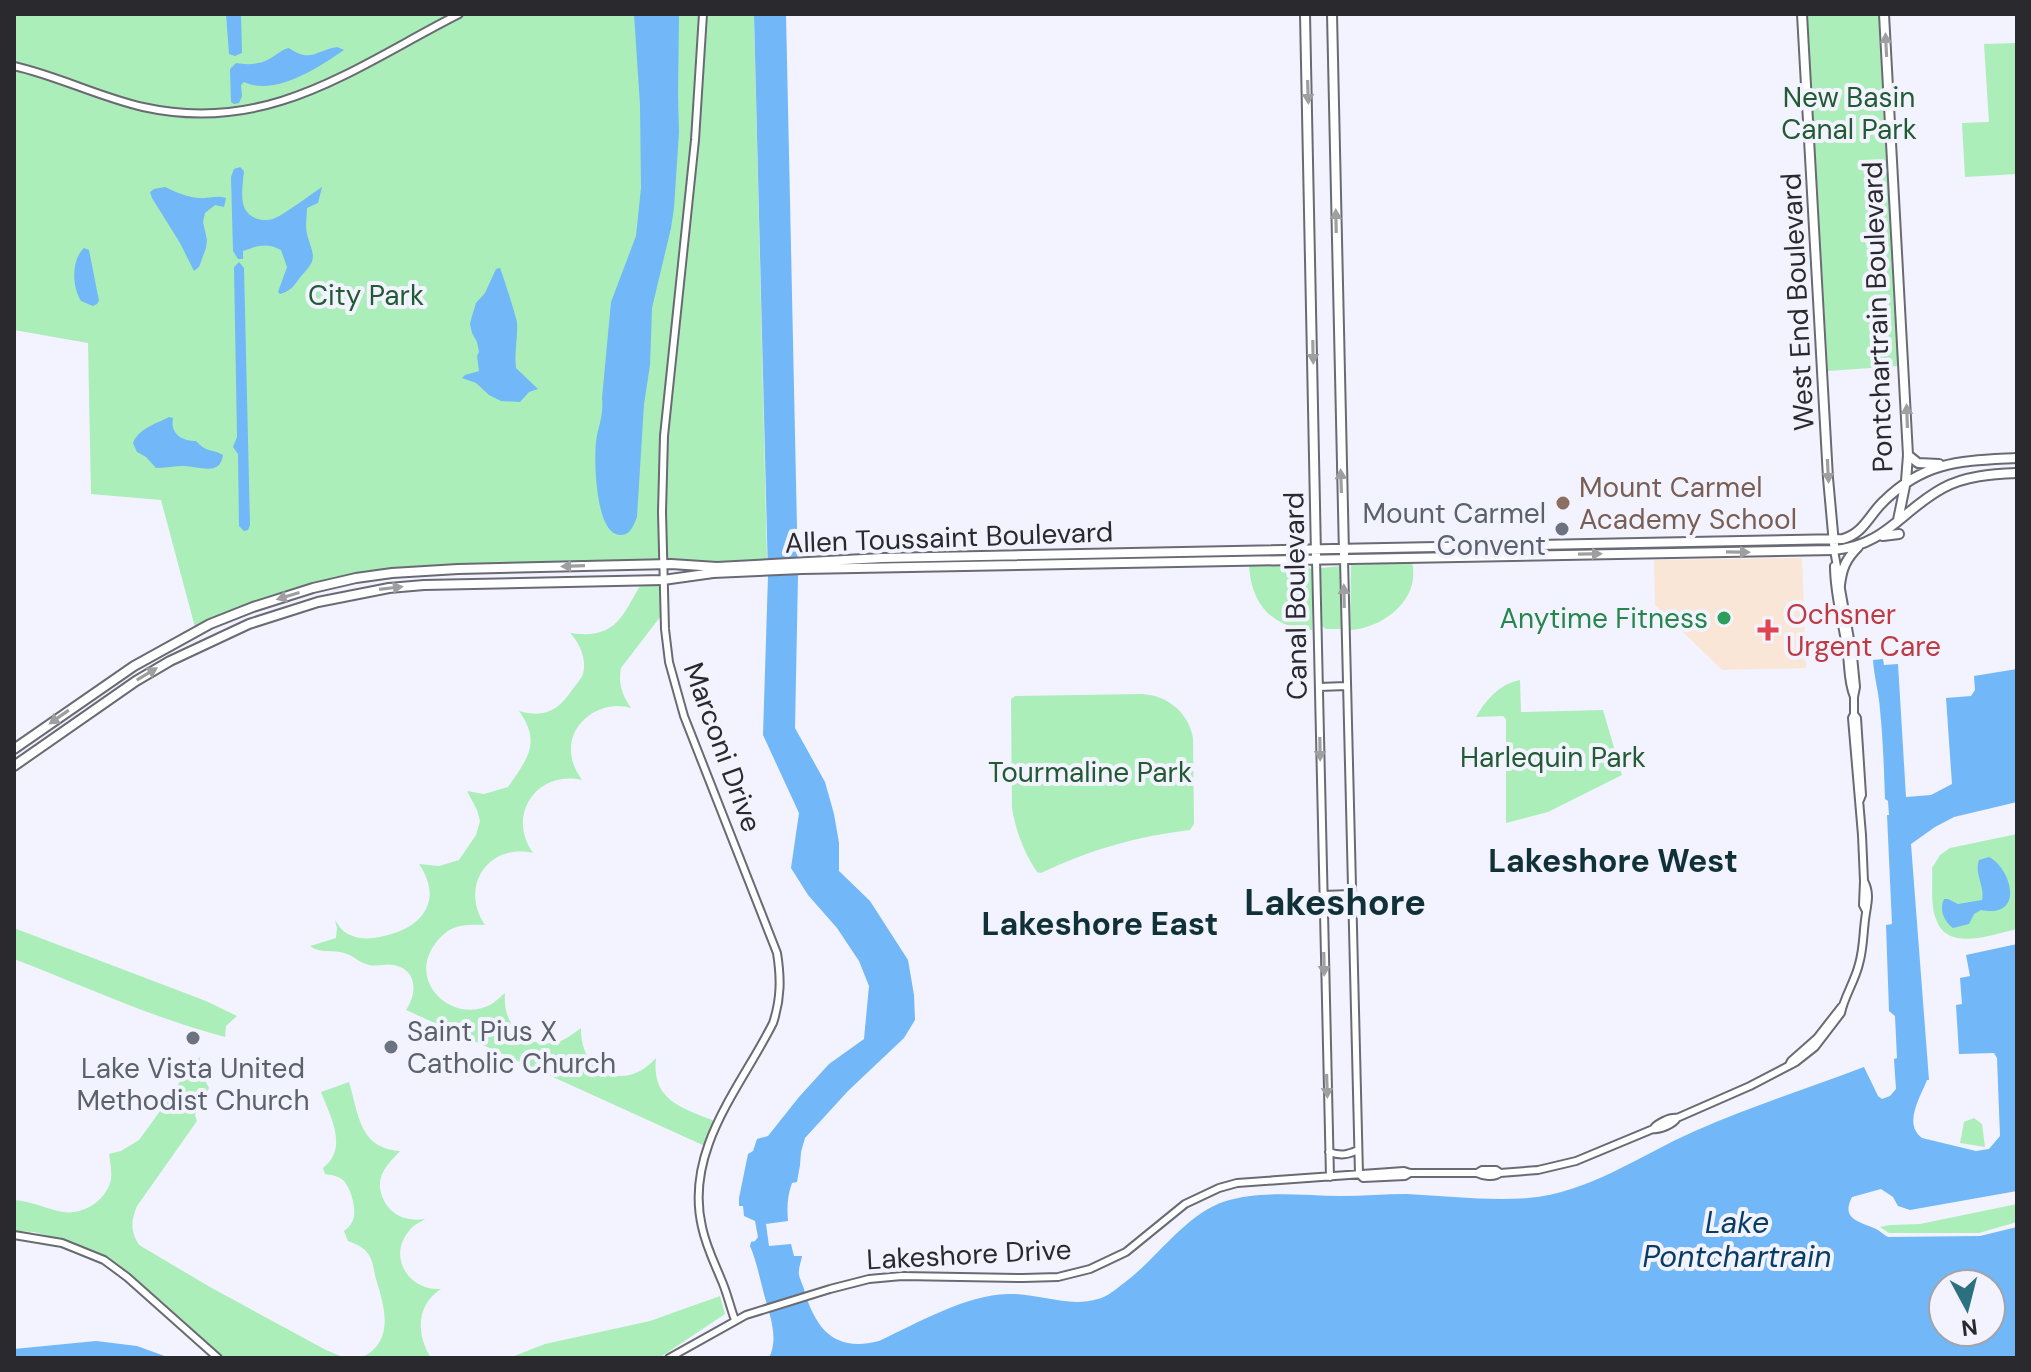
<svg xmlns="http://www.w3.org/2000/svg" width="2031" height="1372" viewBox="0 0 2031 1372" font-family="'DM Sans',sans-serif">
<rect width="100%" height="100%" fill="#f2f3fe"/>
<path fill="#f9e6d6" d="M1802,558L1806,668L1722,670L1655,605L1654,560Z"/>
<path fill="#abeeba" d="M14,14H754L767,559L752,565L423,570L313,588L196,631L161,500L91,494L88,343L14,330Z
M1807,14H1880L1899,366L1828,371Z
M2017,43V174L1965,177L1962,123L1989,122L1984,44Z
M1412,562C1421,599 1384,628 1350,630L1351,565Z
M1251,564L1306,565L1312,570V630C1272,627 1252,606 1249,566Z
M1342,566L1343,629H1326L1322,626L1321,568Z
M644,579L663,580L664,612L621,668C618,683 622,695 631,708C604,699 570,720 571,750C571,762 576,771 582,780C537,770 506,815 533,853C488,843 459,887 485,925C462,924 449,925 435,944C407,982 452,1024 490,1005C495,1002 500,997 505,993C502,1024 525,1050 558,1042C567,1039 574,1033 581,1028C580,1074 625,1093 656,1058C651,1102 684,1108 717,1122L707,1147L406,1010C417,994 418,970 394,965C386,963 378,967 369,965C360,963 355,957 347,954C335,949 320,954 310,946L336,938L337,928L335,920C339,926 342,931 348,934C360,940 371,939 384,936C422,928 444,901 419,864L439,866L459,860L476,835L480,821L477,810L467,791L484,794L508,787C527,759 542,743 519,711C544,718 558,711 572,690C576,685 581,679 583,674C587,660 580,643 570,633C618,640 622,615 644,579Z
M1520,680L1521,712L1603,710L1622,775L1548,812L1506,823V719L1503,716L1476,717C1486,700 1499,684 1520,680Z
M1142,694C1167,695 1189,713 1193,738L1194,824L1190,830C1137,836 1089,850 1041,873L1037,872C1024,852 1016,832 1012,808L1011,699L1015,696Z
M2017,834V929C1993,934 1947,953 1936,919C1930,904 1933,884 1932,868L1940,855L1950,848Z
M14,928L206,1001L237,1016L226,1026L225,1037C153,1018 84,986 14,959Z
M200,1057L201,1073L209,1088L195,1115L197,1121L137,1206C131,1221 130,1230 139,1245L210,1287L326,1350L345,1358H224L132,1275L109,1258L64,1240L34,1232L14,1231V1200C31,1201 47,1209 63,1212C84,1215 107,1200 111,1179C112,1170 110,1162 109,1154L121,1151L139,1140L174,1092L184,1074Z
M349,1082C359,1115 359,1148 400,1151C393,1159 384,1167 381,1177C376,1194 389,1214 405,1218C412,1220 418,1220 425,1219C419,1223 413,1225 409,1231C387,1257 409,1291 441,1289C416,1305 416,1334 431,1358H361C395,1342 385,1308 376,1279C374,1272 373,1261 369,1255C364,1247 356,1244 348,1241L344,1231C348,1228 351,1225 353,1220C357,1210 351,1189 344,1181C339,1176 331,1175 325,1174L323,1168C349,1148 330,1116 321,1092Z
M1974,1118L1982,1124L1985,1147L1960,1143L1964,1122Z
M2017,1204V1222L1979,1233H1889L1880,1227L1890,1225L1920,1224Z
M720,1296L725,1314L659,1358H509L545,1344L650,1321Z"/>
<path fill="#72b7f7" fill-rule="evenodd" d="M226,14H241L242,53L235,56L229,54Z
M634,14H679L678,97L679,132L674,208L671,228L652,308L650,365L644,404L637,517C634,524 631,535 621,535C595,536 594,460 596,442C598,426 604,416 602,398L611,302L636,236L641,188L640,105Z
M754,14H786L798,575L795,728L825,782L834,814L839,843V871L870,901L908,960L914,995L915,1020L904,1038L848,1091L805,1138L801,1152L800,1165L797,1182L792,1183C787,1196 787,1209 788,1221L766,1224L769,1246L791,1244L794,1256H802C801,1262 798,1269 799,1275C800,1280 804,1287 805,1293C817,1331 836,1352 879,1341C918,1323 965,1295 1008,1294C1038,1293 1068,1308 1098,1299C1107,1297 1116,1289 1124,1283C1158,1258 1185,1214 1226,1201C1263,1190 1303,1196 1341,1196C1363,1196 1385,1194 1407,1194C1447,1196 1488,1201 1528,1198C1589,1193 1640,1155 1695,1131C1750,1107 1808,1088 1864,1067L1878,1096L1882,1099L1890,1096L1896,1089L1894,1059L1897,1058L1895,1016L1889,1011L1886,925L1892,924L1887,815H1889L1888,801L1885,799C1884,769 1883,739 1880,710C1879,693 1874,677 1873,660L1883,659L1884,665L1898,664L1906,797L1931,795L1952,784L1946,698L1971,696L1975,690L1974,676L2017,669V802L1954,817L1935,827L1911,844L1929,1080H1927C1920,1098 1903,1124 1922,1138L1976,1151L1989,1149L2000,1136L1997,1058L1994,1053L1959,1054L1956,1005L1962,1004L1960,978L1970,976L1966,955L2017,944V1191L1910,1210L1898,1206L1893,1197L1881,1189L1852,1197C1840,1220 1861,1222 1876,1229C1880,1231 1884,1235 1888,1237L1980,1236L2017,1227V1358H769C780,1336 768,1312 763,1290C759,1275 756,1260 750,1246L751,1242L755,1241L758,1237L755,1221L744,1216L743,1206H739V1198L748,1154L753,1151L757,1139L768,1136L799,1097L829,1064L864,1039L869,986L859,961L837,928L808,895L791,868L799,813L763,735L768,576ZM1943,1284H1991V1332H1943Z
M337,47L344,50C319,67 275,97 244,82L241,85L242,96L239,103L234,104L231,102L230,69L236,63C247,65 260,65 271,58C278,54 281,50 289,48C311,63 315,51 337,47Z
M240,167L244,171C243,182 240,200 245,209C250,219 264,222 273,219C284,215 311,194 322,187L318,203L307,208C307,216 305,226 307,234C312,254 319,257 303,274C294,284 294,290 280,294L278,292L287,267L281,250C266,242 258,246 243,251V259H238L233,251L231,177L234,169Z
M165,187C176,192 186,197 199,198C208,199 217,195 226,198L224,207L215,205L205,213L203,222L207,240L206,248L199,267L194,271L180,243L152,198L150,192L154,189Z
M84,248L89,250L99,301L97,304L93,306L81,301C72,287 71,260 84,248Z
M239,262L244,268L250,525L248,530L244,531L239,526L238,454L233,447L237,437L234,267Z
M500,268C502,272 517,319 517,323C518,338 514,353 516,368L538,389L529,392L520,402L501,401L489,395L476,383L462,378L465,375L479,371L477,356L479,352L477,342L472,333L470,324L472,316L476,303L485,293L496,269Z
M169,417L173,418C170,434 182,441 196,441C208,454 211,448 223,455C220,477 199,466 184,466C174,466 165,468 156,468L146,457L137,452L133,443C139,428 156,424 169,417Z
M1989,857C2012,869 2025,919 1981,910L1974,914L1969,924L1953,928C1944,921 1939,910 1944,899H1948L1958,904L1982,900C1985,886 1974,874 1979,860Z
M96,1341L137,1346L170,1358H14V1349Z"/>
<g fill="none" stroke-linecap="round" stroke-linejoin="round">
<g stroke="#696a73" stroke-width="10">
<path id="minor" d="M703,14L695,140L664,436L662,512L665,629L669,662L684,716L777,953C781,978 781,999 773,1023C741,1087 684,1150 702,1227C706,1246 714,1262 721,1279C727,1292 730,1307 735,1320
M14,66C58,76 99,97 143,107C269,135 353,68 459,14
M1834,550L1853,656L1856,687L1854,697V714L1857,718L1862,795L1860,800
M1316,559L1330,1177
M1344,559L1359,1174
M1834,566C1834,595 1842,620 1846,647C1849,664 1847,681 1854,697
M1319,687L1346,686
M1854,714L1852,718L1862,835L1864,881L1863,905L1866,911
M1323,895L1352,894
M1789,1065L1791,1061L1817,1038L1842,1006
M1653,1129C1660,1130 1674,1124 1677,1118
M1329,1152C1341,1156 1347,1155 1358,1150
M1477,1173L1482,1170H1496L1500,1173
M1359,1174L1363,1178L1405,1176L1410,1173
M14,1235L62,1243L104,1260L127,1277L218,1358
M669,1358L746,1315L830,1289L869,1279L902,1276L1023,1278L1058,1277L1090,1269L1126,1252L1185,1204L1219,1188L1237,1183L1404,1171L1410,1173H1477C1483,1176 1494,1178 1500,1173L1538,1170L1576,1161L1653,1129C1657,1123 1670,1117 1677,1118L1750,1086L1796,1062L1815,1047L1841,1013C1844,997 1855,981 1859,964C1864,947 1863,930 1866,913C1868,901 1870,892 1864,881"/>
</g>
<g stroke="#696a73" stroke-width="12">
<path id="major" d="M1305,14L1316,555
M1332,14L1344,554
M1802,14L1828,478L1834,544
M1884,14L1908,455L1906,481L1898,520
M1908,455L1918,463L1939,464
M1883,536L1899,534
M1840,585C1842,568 1846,559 1858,547
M14,749L134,666L210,624L253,607L313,588L356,578L392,573L458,569L671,564L717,567L882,558L1843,539C1864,533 1869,515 1884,501C1926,460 1962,461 2017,458
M14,766L136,681L170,661L249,624L318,602L389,588L424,585L663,580L713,573L802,569L1834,550C1885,546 1902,510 1943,488C1965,476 1992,474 2017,473"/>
</g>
<use href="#minor" stroke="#fff" stroke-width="6"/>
<use href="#major" stroke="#fff" stroke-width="8"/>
</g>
<defs><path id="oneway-solid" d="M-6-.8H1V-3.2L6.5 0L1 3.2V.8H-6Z" transform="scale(2)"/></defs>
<g fill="#9f9fa1">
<use href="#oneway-solid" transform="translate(1886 45) rotate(-93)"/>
<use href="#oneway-solid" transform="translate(1308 92) rotate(88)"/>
<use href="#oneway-solid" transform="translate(1336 221) rotate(-91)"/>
<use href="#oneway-solid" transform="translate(1313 352) rotate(89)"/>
<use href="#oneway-solid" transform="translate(1907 416) rotate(-92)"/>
<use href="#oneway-solid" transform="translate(1828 471) rotate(87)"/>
<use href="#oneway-solid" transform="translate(1341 481) rotate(-92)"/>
<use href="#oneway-solid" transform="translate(1738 552) rotate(1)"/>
<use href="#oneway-solid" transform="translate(1590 554) rotate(-1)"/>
<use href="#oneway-solid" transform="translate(573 566) rotate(178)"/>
<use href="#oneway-solid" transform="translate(391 588) rotate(-7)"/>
<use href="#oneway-solid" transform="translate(288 596) rotate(163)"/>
<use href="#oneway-solid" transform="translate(1344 596) rotate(-91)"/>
<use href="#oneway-solid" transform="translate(147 674) rotate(-31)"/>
<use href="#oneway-solid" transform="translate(59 717) rotate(145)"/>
<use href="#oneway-solid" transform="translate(1320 749) rotate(89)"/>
<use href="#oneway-solid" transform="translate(1324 964) rotate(89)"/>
<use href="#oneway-solid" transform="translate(1327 1086) rotate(88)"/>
</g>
<circle fill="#8d6e63" stroke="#f2f3fe" stroke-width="3" cx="1563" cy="503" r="8"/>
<g fill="#6b7280" stroke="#f2f3fe" stroke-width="3">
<circle cx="1562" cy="529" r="8"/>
<circle cx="193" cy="1038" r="8"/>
<circle cx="391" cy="1047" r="8"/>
</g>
<circle fill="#2e9e5b" stroke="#f2f3fe" stroke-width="3" cx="1724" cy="618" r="8"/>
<path fill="#e0444e" stroke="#f2f3fe" stroke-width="3" d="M1764 618h8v8h8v8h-8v8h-8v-8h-8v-8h8z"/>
<g text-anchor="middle" stroke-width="8" stroke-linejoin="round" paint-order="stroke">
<g font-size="28" fill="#225a33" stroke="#f2f3fe">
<text x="1849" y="107">New Basin<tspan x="1849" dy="32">Canal Park</tspan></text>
<text x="366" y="305">City Park</text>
<text x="1553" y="767">Harlequin Park</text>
<text x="1090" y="782">Tourmaline Park</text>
</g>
<g font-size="28" fill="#2a2a2e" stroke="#f2f3fe">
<text transform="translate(1797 302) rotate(-93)" y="10">West End Boulevard</text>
<text transform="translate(1877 317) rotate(-92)" y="10">Pontchartrain Boulevard</text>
<text transform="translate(949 537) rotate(-2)" y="10">Allen Toussaint Boulevard</text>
<text transform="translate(1295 596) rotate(-91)" y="10">Canal Boulevard</text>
<text transform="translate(723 747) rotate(70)" y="10">Marconi Drive</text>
<text transform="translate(969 1254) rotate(-3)" y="10">Lakeshore Drive</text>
</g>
<g font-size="28" fill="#785e54" stroke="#f2f3fe" text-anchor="start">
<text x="1579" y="497">Mount Carmel<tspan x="1579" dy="32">Academy School</tspan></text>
</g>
<g font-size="28" fill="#5b616d" stroke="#f2f3fe" text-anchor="end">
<text x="1546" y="523">Mount Carmel<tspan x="1546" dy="32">Convent</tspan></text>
<text x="407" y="1041" text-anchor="start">Saint Pius X<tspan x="407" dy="32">Catholic Church</tspan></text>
<text x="193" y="1078" text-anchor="middle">Lake Vista United<tspan x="193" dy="32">Methodist Church</tspan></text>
</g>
<g font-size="28" fill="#be3a42" stroke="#f2f3fe" text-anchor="start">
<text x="1786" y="624">Ochsner<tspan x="1786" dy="32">Urgent Care</tspan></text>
</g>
<g font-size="28" fill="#27864d" stroke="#f2f3fe" text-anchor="end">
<text x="1708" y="628">Anytime Fitness</text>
</g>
<g font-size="30" font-style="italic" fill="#083d66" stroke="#f2f3fe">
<text x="1737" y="1233">Lake<tspan x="1737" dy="34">Pontchartrain</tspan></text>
</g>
<g font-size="32" font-weight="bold" fill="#113139" stroke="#f2f3fe">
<text x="1613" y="872">Lakeshore West</text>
<text x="1100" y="935">Lakeshore East</text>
</g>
<g font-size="36" font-weight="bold" fill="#113139" stroke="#f2f3fe">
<text x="1335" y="915">Lakeshore</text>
</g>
</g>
<rect width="2031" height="1372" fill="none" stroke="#2a2a2e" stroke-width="32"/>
<g transform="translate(1967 1308) rotate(173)"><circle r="38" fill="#f2f3fe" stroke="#a2a3ab" stroke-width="2"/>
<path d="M0-6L14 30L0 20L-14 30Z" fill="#2d7181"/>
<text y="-12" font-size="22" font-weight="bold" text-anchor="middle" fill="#2a2a2e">N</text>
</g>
</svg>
